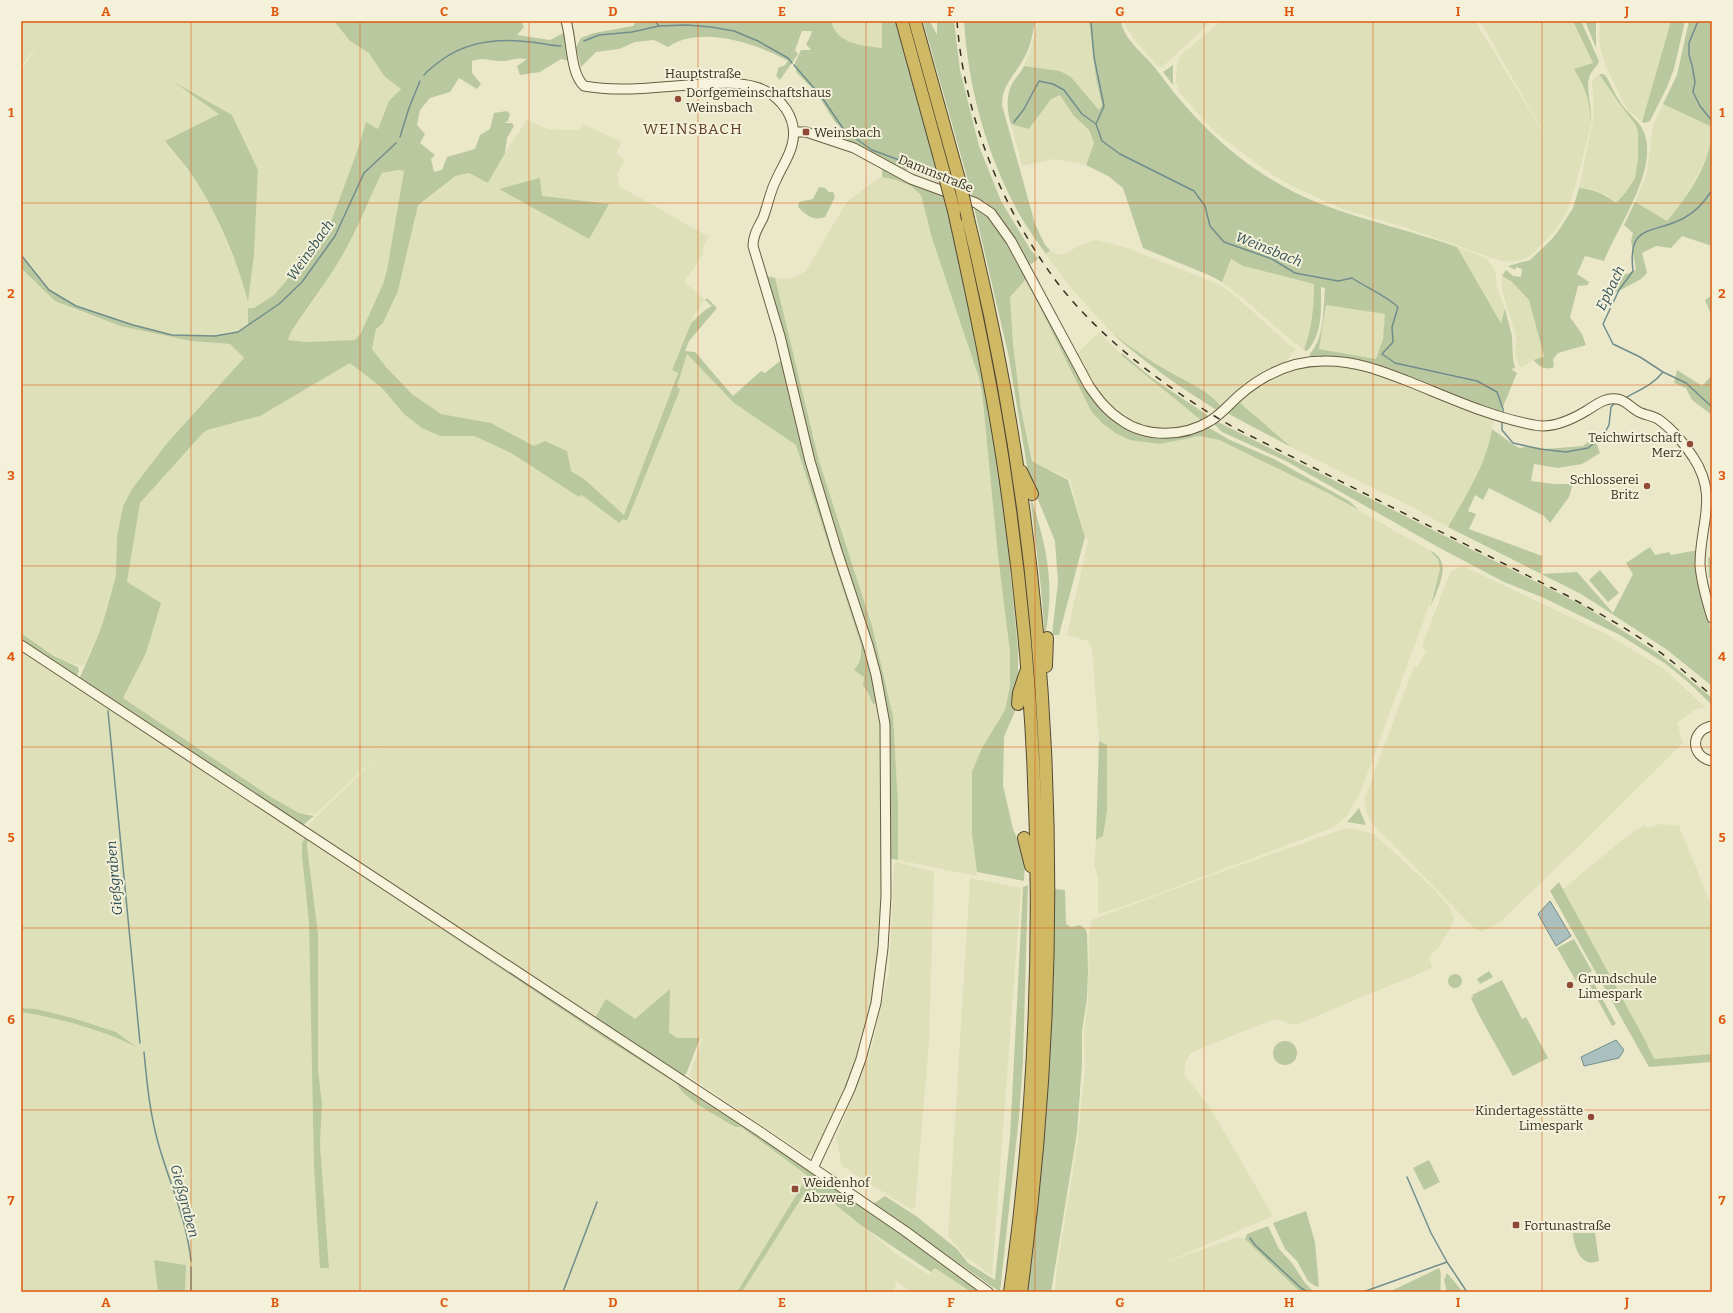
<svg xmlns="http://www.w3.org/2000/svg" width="1733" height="1313" viewBox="0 0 1733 1313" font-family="Bitter,serif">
<rect width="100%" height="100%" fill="#ebe8ca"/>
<path fill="#dde0b8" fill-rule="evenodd" d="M21,21H334L350,41L369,53L385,77L401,89L389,101L378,129L366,122L358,149L332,219L316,244L290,276L275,294L254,308L248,326L238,332L231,335L215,336L172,335L133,325L76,306L49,290L21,255V71L41,40L21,67ZM178,84L232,115L258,170L254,255L248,301L241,275L217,220L198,183L165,141L219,114Z
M831,21H882V48L854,44L842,39L833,29Z
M1038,21H1089L1096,79L1102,105L1099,110L1071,77L1060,71L1024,66L1030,51Z
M1124,21H1212L1162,67L1158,66L1138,44L1126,27Z
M1221,21H1475L1548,140L1480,21H1573L1593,63L1574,69L1585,87L1589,100L1592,121L1575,187L1568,209L1562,220L1553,233L1530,256L1521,260L1510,262L1501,261L1398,225L1342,209L1292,186L1268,172L1215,132L1179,92L1176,82L1177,65L1180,56Z
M1600,21H1671L1642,122L1627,109L1606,67L1601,51L1599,36Z
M1599,74L1619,103L1635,124L1638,131V159L1635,178L1626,192L1616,203L1605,194L1590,189L1579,188L1592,126L1594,113L1592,82L1595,77Z
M1060,95L1073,115L1089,130L1094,143L1086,165L1055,159L1022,166L1011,124L1029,129L1051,98Z
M1663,104L1712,127L1711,146L1703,165L1682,203L1667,221L1635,202L1647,173L1653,125Z
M527,120L548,129L560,130H578L583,124L622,142L616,153L625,160L617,174L619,186L709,237L704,244L703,254L684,282L705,300L694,315L672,369L678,372L624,515L584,479L534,446L491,423L441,414L412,394L386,367L372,349L376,329L383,323L398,291L418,205L456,177L469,173L488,183L505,153ZM540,179L542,196L608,204L589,239L499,189Z
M398,170L404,171L387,270L383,284L361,333L355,340L307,342L288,340L291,332L322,289L348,246L368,200L383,173Z
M882,177L896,180L911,186L921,195L932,238L979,378L982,392L998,556L1010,652V686L1005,710L982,748L972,834L977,876L898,860V803L893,716L872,626L819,461L775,278L790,279L806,271L846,203L878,178Z
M1096,240L1125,247L1213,282L1225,288L1249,308L1286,342L1296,349L1286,361L1258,375L1243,387L1222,407L1218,402L1198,388L1141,354L1113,334L1069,286L1046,254L1050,250L1057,254H1064L1083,244Z
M1457,247L1486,258L1495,270L1497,287L1505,309L1502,324Z
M1230,259L1243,266L1314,284V309L1311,327L1304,350L1287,337L1245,300L1222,282Z
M21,268L55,301L84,313L120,326L191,341L230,344L244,358L168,442L132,489L123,506L117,537L116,575L107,609L100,631L83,666L63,660L42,647L21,632Z
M1502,276L1511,281L1529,300L1544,358L1533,360L1522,367H1520L1515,354L1516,336L1502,290Z
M1026,279L1091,411L1160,444L1200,436L1219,440L1326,492L1429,550L1438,559L1440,569L1430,603L1361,791L1346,817L1332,828L1128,905L1098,914V878L1094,864L1096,840L1103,836L1107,745L1099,741L1092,648L1088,641L1067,635L1088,540L1085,537L1070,479L1033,461L1021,409L1013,344L1010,297Z
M1326,305L1386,314L1383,339L1376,359L1319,349Z
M1099,332L1126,359L1202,421L1185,427L1164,429L1145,426L1130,419L1109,403L1096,387L1077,354Z
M687,354L734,403L796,445L861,645L858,665L865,677L863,681L864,689L869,695L873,704L879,703L882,727L883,918L872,1008L862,1046L844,1094L821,1143L814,1153L810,1155H806L689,1076L703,1038H678L635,1019L594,1020L309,830V825L316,817L402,732L316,814L299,813L271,797L123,698L146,653L127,582L140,503L202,434L207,430L260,416L350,363L382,388L404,414L461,435L474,436L511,453L579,497L582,495L627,521L680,390L677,386Z
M1325,364H1345L1382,376L1494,417L1488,449L1475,480L1448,527L1399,500L1387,495L1291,447L1239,404L1246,396L1274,377L1296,367Z
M1463,566L1608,635L1664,669L1706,708L1696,709L1677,723L1683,743L1580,845L1500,922L1482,932L1473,927L1371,822L1367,813L1364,800L1414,666L1417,667L1426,652L1422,646L1450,572Z
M21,648L307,833L302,843V856L309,923L314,1168L321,1268L329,1267L320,1144L322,1104L318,1068V934L307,840L603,1037L677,1084L680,1090L735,1127H741L808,1176L737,1292H185L186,1265L154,1260L158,1292H21V1012L81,1025L135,1045L116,1032L76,1019L37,1009L21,1008Z
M1661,824L1679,826L1712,907V1054L1653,1059L1563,889L1627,836L1644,825L1647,828Z
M1351,828L1374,834L1432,887L1450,908L1454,919L1451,927L1439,947L1429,957L1432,968L1295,1025L1276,1019L1267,1022L1206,1046L1190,1054L1185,1063L1184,1075L1209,1106L1273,1216L1164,1263L1238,1237L1245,1239L1300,1292H1055L1057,1267L1077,1146L1085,1067L1084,1031L1088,999L1089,932L1091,922L1094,919L1221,872L1340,830Z
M896,862L934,872L929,1041L915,1208L910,1209L842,1166L836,1138L871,1050L889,971L894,864Z
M970,878L1021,888L992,1276L966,1257L948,1236Z
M810,1192L821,1193L899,1256L929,1275L935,1268L971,1292H911L896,1281L894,1292H742L804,1194Z"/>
<path fill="#bac89f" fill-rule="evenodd" d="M334,21H521L524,27L517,35L550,40L569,30L574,62L561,59L540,72L520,75L517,66L527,59C514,57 512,61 501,61C488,61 485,57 472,61V73L481,84L477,89L459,78L450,92L430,98L420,110L417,125L425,134L420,143L435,155L431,159L434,172L442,170L447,157L475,149L480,135L490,129L494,113L507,111L510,114L508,121L504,123H512L514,126L507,138L505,153L488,183L469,173L456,176L418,205L398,291L383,323L376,329L372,349L386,367L412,394L441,414L491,423L534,446L545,441L567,451L571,471L584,479L624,515L678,373L672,370L691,323L705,310L712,306L705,300L707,298L717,308L689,341L685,351L695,352L733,396L761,371L765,373L785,357L763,275L775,278L819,461L872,626L893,716L898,803V860L887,858L881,703L873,704L869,695L863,685L864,677L854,670C861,662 861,655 861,645L796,445L734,403L687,354L677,386L680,390L627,521L623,519L619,523L582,495L579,497L511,453L474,436H440L422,428L404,414L382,388L350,363L260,416L207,430L202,434L140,503L127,582L161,603L146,653L123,698L271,797L299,813L314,816L303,825L81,681L80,677L100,631L107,609L116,575L117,537L123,506L132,489L168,442L244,358L230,344L191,341L120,326L55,301L21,268V255L49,290L76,306L133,325L172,335L215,336L238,332L248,326V308H254L275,294L290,276L316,244L332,219L358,149L366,122L378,129L389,101L401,89L385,77L369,53L350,41ZM398,170L404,171L387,270L383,284L361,333L355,340L307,342L288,340L291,332C310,303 332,276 348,245C361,221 370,196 382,173Z
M637,21H831C837,45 862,45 882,48V21H895L908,62L941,183L909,169L903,172L846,143L849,135L835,122L816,92L796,72V65H794L801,50H811L806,44L810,37L812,31H802L795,50L798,54L780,80L776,76L779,67L784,66L788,61C756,43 700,25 668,47L654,40L635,42L619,49L596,52L581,67L576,47L581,38L594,33L633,26Z
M923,21H930L937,35V21H954L960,70L979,146L1001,201L1030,249L1038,259L1027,267L1003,222L992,208L972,195Z
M964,21H1035C1033,34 1030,49 1023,60C1014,76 1002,85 1002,105L1035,224L1045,245L1050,250L1046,254C1036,240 1025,225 1017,210C986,153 968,86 964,21Z
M1089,21H1121C1124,41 1145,54 1156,69C1198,127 1253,178 1321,204C1366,221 1412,231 1457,247L1501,323L1505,309L1512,336L1513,359L1515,368L1511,369L1517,373L1500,414L1388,371L1310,359V354C1325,336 1323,310 1325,288L1321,287C1321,309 1323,334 1307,351L1304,350C1312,328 1314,307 1314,284L1243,266L1231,259L1222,282L1211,276L1143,248L1123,188L1108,176L1086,165L1094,143L1089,130L1073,115L1060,95L1051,99L1029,129L1011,124C1007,113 1006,97 1011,86C1014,79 1021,73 1024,66L1060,71L1071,77L1099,110L1102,105L1096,79ZM1326,305L1385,314L1383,339L1376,359L1319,349Z
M1573,21H1581L1599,61C1597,67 1593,69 1590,75C1585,86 1592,106 1591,120C1589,98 1585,87 1574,69L1593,63Z
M1585,21H1596V48Z
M1671,21H1685L1674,69L1667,87L1650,121L1644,123L1642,122Z
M1689,21H1712V127L1663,104L1677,75Z
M1173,65V85L1163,72Z
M1599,74H1603L1606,76C1612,87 1616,97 1623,106C1630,115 1642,124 1645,135C1657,172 1617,228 1604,261L1585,256L1577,274L1589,282L1588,285L1578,286L1570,317L1582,334L1586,345L1558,353L1553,359L1554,367C1544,371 1540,366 1533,360L1544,357L1529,300L1511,281L1502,276L1506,270L1513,276L1521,277L1522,269L1516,267L1515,270L1508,266L1530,260L1552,239L1559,230L1573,208L1579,188C1595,190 1603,193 1616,203L1626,192L1635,178L1638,159V131L1635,124L1619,103Z
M174,82L232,115L258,170L254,255L248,302C238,262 220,221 198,184C189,169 176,155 165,141L219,114Z
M1712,134V246L1682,236L1671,248L1656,246L1642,253L1647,273L1641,279L1617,292L1611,289L1624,275L1636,270L1631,241L1633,233L1624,225L1635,202L1667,221C1688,196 1708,167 1712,134Z
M882,170L889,171L944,196L951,217L975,326L1002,486L1018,650V704L1004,737L1003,785L1013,829L1025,857L1024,881L977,872L972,834V772L982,748L1005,710L1010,686V652L998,556L982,392L979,378L932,238L921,195L911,186L896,180L882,177Z
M540,178L542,196L609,204L589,239L499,189Z
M819,187L825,188L829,192H833L835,197L825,217C813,221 807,216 798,207L799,202L813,199Z
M974,207L991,218L1005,238L1084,384L1135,431L1206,426L1228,439L1274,459L1349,501L1359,510L1326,492L1219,440L1200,436L1160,444L1130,440L1117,434L1102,423L1091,411L1026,279L1010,297L1013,344L1021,409L1032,461L1068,480L1085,537L1059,635H1052L1058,582L1055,541L1029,478L1008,353Z
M1712,295V317L1705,300Z
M1113,334C1130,346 1147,359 1165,369C1183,380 1208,390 1222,407L1218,411C1181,388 1145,363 1113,334Z
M1122,353L1152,378L1210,417L1202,421L1126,359L1121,355Z
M1325,364C1316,365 1306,365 1297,367C1279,372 1252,389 1240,403L1291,447L1225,412L1260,384L1295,367Z
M1677,370L1702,386L1712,375V415L1692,400L1686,388L1674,383Z
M1218,422L1586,607L1659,654L1712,698V705L1688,682L1666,664L1620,635L1544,598L1504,582L1438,547L1286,461L1222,432L1214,424Z
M1492,429L1514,445L1520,448L1530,446L1545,449L1583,446L1594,437L1600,453L1582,464L1558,468L1534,464L1531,481L1555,484H1573L1569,497L1550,523L1544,516L1489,488L1483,500L1475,495L1468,511L1476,514L1469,529L1542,556L1541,574L1577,572L1613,613L1633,574L1626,563L1650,547L1655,555L1669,552L1671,555L1698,550L1699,582L1712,634V686L1666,649L1581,594L1448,527C1466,495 1486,466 1492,429Z
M1030,494C1047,548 1055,581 1045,638L1041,588Z
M1429,550C1455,561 1437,589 1430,608L1440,569L1438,559Z
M1708,557L1712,559V577L1709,578Z
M1600,570L1619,593L1608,602L1589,580Z
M21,633L54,656L78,667L79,671L76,677L21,641Z
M1099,741L1107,745V811L1103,836L1096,840Z
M1359,808L1366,825L1347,822Z
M307,833L905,1231L980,1292H971L935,1268L931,1272L862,1226L821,1193L810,1192L804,1194L742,1292H737L808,1176L741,1127H735C720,1117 684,1100 677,1084L603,1037L308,840L307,845L318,934V1068L322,1104L320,1144L329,1268H320L314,1168L309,923L302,856V843Z
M1559,882L1645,1040L1654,1059L1712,1054V1062L1649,1067L1550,891Z
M1028,885L1023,1060L1019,1117L1000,1292L873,1204L885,1196L916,1216L957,1249L968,1263L995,1280L1010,1137L1023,887Z
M1054,889L1065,890L1066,924L1071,927L1080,925L1085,929L1087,933L1088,970L1087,998L1082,1031V1064L1077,1133L1051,1292H1027L1037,1214L1047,1091Z
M1574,939L1592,971L1576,981L1557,948Z
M1489,971L1493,977L1480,984L1477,979Z
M1448 981a7 7 0 1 1 14 0a7 7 0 1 1-14 0Z
M1590,976L1616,1024L1612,1026L1586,978Z
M1502,980L1522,1019L1526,1017L1548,1058L1513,1076L1479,1015L1471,998L1473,997L1472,995Z
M670,989L669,1033L678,1038H700L687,1072L686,1074L681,1076L594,1020L606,999L635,1019Z
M21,1008L37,1009L76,1019L116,1032L137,1047C100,1029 61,1019 21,1012Z
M1273 1053a12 12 0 1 1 24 0a12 12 0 1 1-24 0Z
M1429,1160L1440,1182L1424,1190L1413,1168Z
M1306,1211L1315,1242L1319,1287L1315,1286L1308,1281L1297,1261L1285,1249L1273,1223Z
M1268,1226L1279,1249L1292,1263L1305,1283L1313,1291L1319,1292H1300L1245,1239L1247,1234Z
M1573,1233H1595L1599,1261C1595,1262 1592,1263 1588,1262C1578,1259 1573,1242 1573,1233Z
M154,1260L186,1265L185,1292H158Z
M1439,1268C1443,1275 1439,1284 1441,1292H1389Z
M1447,1273L1463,1292H1447L1444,1280Z"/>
<path fill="#aac0be" stroke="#718e8d" d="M1550,901L1571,936L1556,946L1538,914Z
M1616,1040L1624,1050L1619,1058L1584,1066L1581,1057Z"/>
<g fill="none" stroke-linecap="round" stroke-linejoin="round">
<path stroke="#718e8d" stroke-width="1.5" d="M655,21L659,26
M1091,21L1094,57L1104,106L1096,124
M1698,21L1689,43V55L1692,65L1695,82L1693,92L1700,106L1712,121
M584,41L599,35L632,32L659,26L686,25L711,27L734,31L758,41L788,58L792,63
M794,65L821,96L844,130L872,150L910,164
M424,75C429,69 436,64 443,59C468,41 500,38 531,42C541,43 551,46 561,46
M1014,122L1024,109L1039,81L1053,84L1064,90L1082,114L1096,124L1102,141L1120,154L1194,191L1205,206L1210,226L1224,242L1272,259L1295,273L1338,281L1352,278C1367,288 1385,295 1398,307L1392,327L1393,342L1382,354L1395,363L1477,381L1497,392L1503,409V414
M400,137L409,108L420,81
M1712,190C1704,202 1697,211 1684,218C1653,235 1627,222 1633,271L1619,290L1603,324L1613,344L1640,357L1663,372L1686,383L1712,407
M21,255L49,290L76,306L133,325L172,335L215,336L238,332L279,304L302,282L335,236L364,173L396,143
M1625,398C1639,390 1653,385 1663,372
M1502,422V430L1513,443L1540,449L1566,452L1588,448L1603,436L1609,425L1611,407L1616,402
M108,711L140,1043
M144,1052C147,1084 150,1115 159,1146C170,1184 187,1221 191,1261
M1407,1177L1431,1233L1447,1262L1467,1292
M1250,1238L1255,1245L1301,1288L1308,1292
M191,1292V1267
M563,1292L597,1202
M1363,1292L1447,1262"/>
<g stroke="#685e43" stroke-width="11">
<path id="secondary" d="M566,21C572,40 570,73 584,86C622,93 664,86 702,84C720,83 739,82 756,87C781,95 799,119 792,145C789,157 782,167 777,178C770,191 768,205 763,218C758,228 753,235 753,246L780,336L810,461L837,551L868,645L876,675L885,724L886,896L883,948L876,1003L861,1059L850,1089L813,1168
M794,132H806L854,148L911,179L976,203L991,213L1011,241L1089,386C1098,399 1107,411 1121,420C1146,438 1184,437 1210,421C1222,414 1231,402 1242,393C1265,374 1293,361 1323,361C1354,360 1382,371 1410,382C1450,398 1491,417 1534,425C1552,429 1571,420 1586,411C1596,405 1605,397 1617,399C1626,400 1631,408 1639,412C1645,415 1653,416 1658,419C1671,428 1685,444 1693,457C1719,496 1700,524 1700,564C1701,583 1707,601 1712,618
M21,645L759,1131L905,1231L988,1292
M1712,726C1690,730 1690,757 1712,761"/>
</g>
<g stroke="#544a34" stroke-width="14">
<path id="highway" d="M902,21L945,177
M915,21L960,183
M954,211C975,306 995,400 1008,496C1045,756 1047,1032 1010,1292
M968,219C1055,568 1069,936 1021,1292
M1021,471L1032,494
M1046,666L1047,638
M1018,704L1019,693L1026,672
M1024,838L1031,866"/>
</g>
<use href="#secondary" stroke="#f6f4dd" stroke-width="9"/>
<use href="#highway" stroke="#d0b965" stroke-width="12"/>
<path stroke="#383222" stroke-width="1.5" stroke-dasharray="7 7" stroke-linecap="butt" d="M957,21C964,115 1000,205 1056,281C1100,339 1170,391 1233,427L1566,595C1596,612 1626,627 1653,647C1674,662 1693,679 1712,696"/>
<g stroke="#544a34" stroke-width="14" stroke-linecap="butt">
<path id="highway-bridge" d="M945,177L954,211
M960,183L968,219"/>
</g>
<use href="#highway-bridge" stroke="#d0b965" stroke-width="12"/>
</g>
<path fill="none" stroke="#df570d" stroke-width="1" stroke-opacity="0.55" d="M191,21V1292M360,21V1292M529,21V1292M698,21V1292M866,21V1292M1035,21V1292M1204,21V1292M1373,21V1292M1542,21V1292M21,203H1712M21,385H1712M21,566H1712M21,747H1712M21,928H1712M21,1110H1712"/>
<g fill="#8f4936" stroke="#f3f1d9" stroke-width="1.5">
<circle cx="678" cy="99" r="4"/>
<rect x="802" y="128" width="8" height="8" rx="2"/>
<circle cx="1690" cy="444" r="4"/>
<circle cx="1647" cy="486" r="4"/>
<circle cx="1570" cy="985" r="4"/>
<circle cx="1591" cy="1117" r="4"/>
<rect x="791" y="1185" width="8" height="8" rx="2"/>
<rect x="1512" y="1221" width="8" height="8" rx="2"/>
</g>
<g text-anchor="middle" stroke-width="4" stroke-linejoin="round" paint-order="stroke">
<g font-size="13" fill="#383222" stroke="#f3f1d9">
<text x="703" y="78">Hauptstraße</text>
<text transform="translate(936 173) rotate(22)" y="5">Dammstraße</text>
</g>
<g font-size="13" fill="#383222" stroke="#f3f1d9" text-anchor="start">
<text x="686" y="97">Dorfgemeinschaftshaus<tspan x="686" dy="15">Weinsbach</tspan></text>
<text x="814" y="137">Weinsbach</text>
<text x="1682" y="442" text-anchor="end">Teichwirtschaft<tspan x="1682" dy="15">Merz</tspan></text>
<text x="1639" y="484" text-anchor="end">Schlosserei<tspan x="1639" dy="15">Britz</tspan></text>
<text x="1578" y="983">Grundschule<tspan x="1578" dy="15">Limespark</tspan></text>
<text x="1583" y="1115" text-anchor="end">Kindertagesstätte<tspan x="1583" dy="15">Limespark</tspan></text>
<text x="803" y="1187">Weidenhof<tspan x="803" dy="15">Abzweig</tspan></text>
<text x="1524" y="1230">Fortunastraße</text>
</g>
<g font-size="14" font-style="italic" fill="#335056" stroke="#f3f1d9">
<text transform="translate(1269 249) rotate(22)" y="5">Weinsbach</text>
<text transform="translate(310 250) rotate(-55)" y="5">Weinsbach</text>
<text transform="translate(1610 288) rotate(-64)" y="5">Epbach</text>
<text transform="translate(114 878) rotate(-95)" y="5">Gießgraben</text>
<text transform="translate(185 1201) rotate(75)" y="5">Gießgraben</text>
</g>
<g font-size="15" letter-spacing="1" fill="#603f26" stroke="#f3f1d9">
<text x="693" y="134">WEINSBACH</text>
</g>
</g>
<rect width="1733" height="1313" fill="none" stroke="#f3f1d9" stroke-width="44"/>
<rect x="22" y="22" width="1689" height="1269" fill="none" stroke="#df570d" stroke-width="1.5"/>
<g font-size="13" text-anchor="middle" font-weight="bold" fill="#df570d">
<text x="106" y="16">A</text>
<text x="275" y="16">B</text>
<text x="444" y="16">C</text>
<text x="613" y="16">D</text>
<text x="782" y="16">E</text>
<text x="951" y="16">F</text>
<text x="1120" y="16">G</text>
<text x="1289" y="16">H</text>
<text x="1458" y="16">I</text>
<text x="1627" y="16">J</text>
<text x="11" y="117">1</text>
<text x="1722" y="117">1</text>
<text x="11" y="298">2</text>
<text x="1722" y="298">2</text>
<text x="11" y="480">3</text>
<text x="1722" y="480">3</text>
<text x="11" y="661">4</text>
<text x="1722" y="661">4</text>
<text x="11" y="842">5</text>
<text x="1722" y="842">5</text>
<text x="11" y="1024">6</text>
<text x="1722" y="1024">6</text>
<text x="11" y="1205">7</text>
<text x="1722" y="1205">7</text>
<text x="106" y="1307">A</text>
<text x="275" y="1307">B</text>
<text x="444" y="1307">C</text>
<text x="613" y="1307">D</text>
<text x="782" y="1307">E</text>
<text x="951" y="1307">F</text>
<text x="1120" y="1307">G</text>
<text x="1289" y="1307">H</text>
<text x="1458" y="1307">I</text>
<text x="1627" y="1307">J</text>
</g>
</svg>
